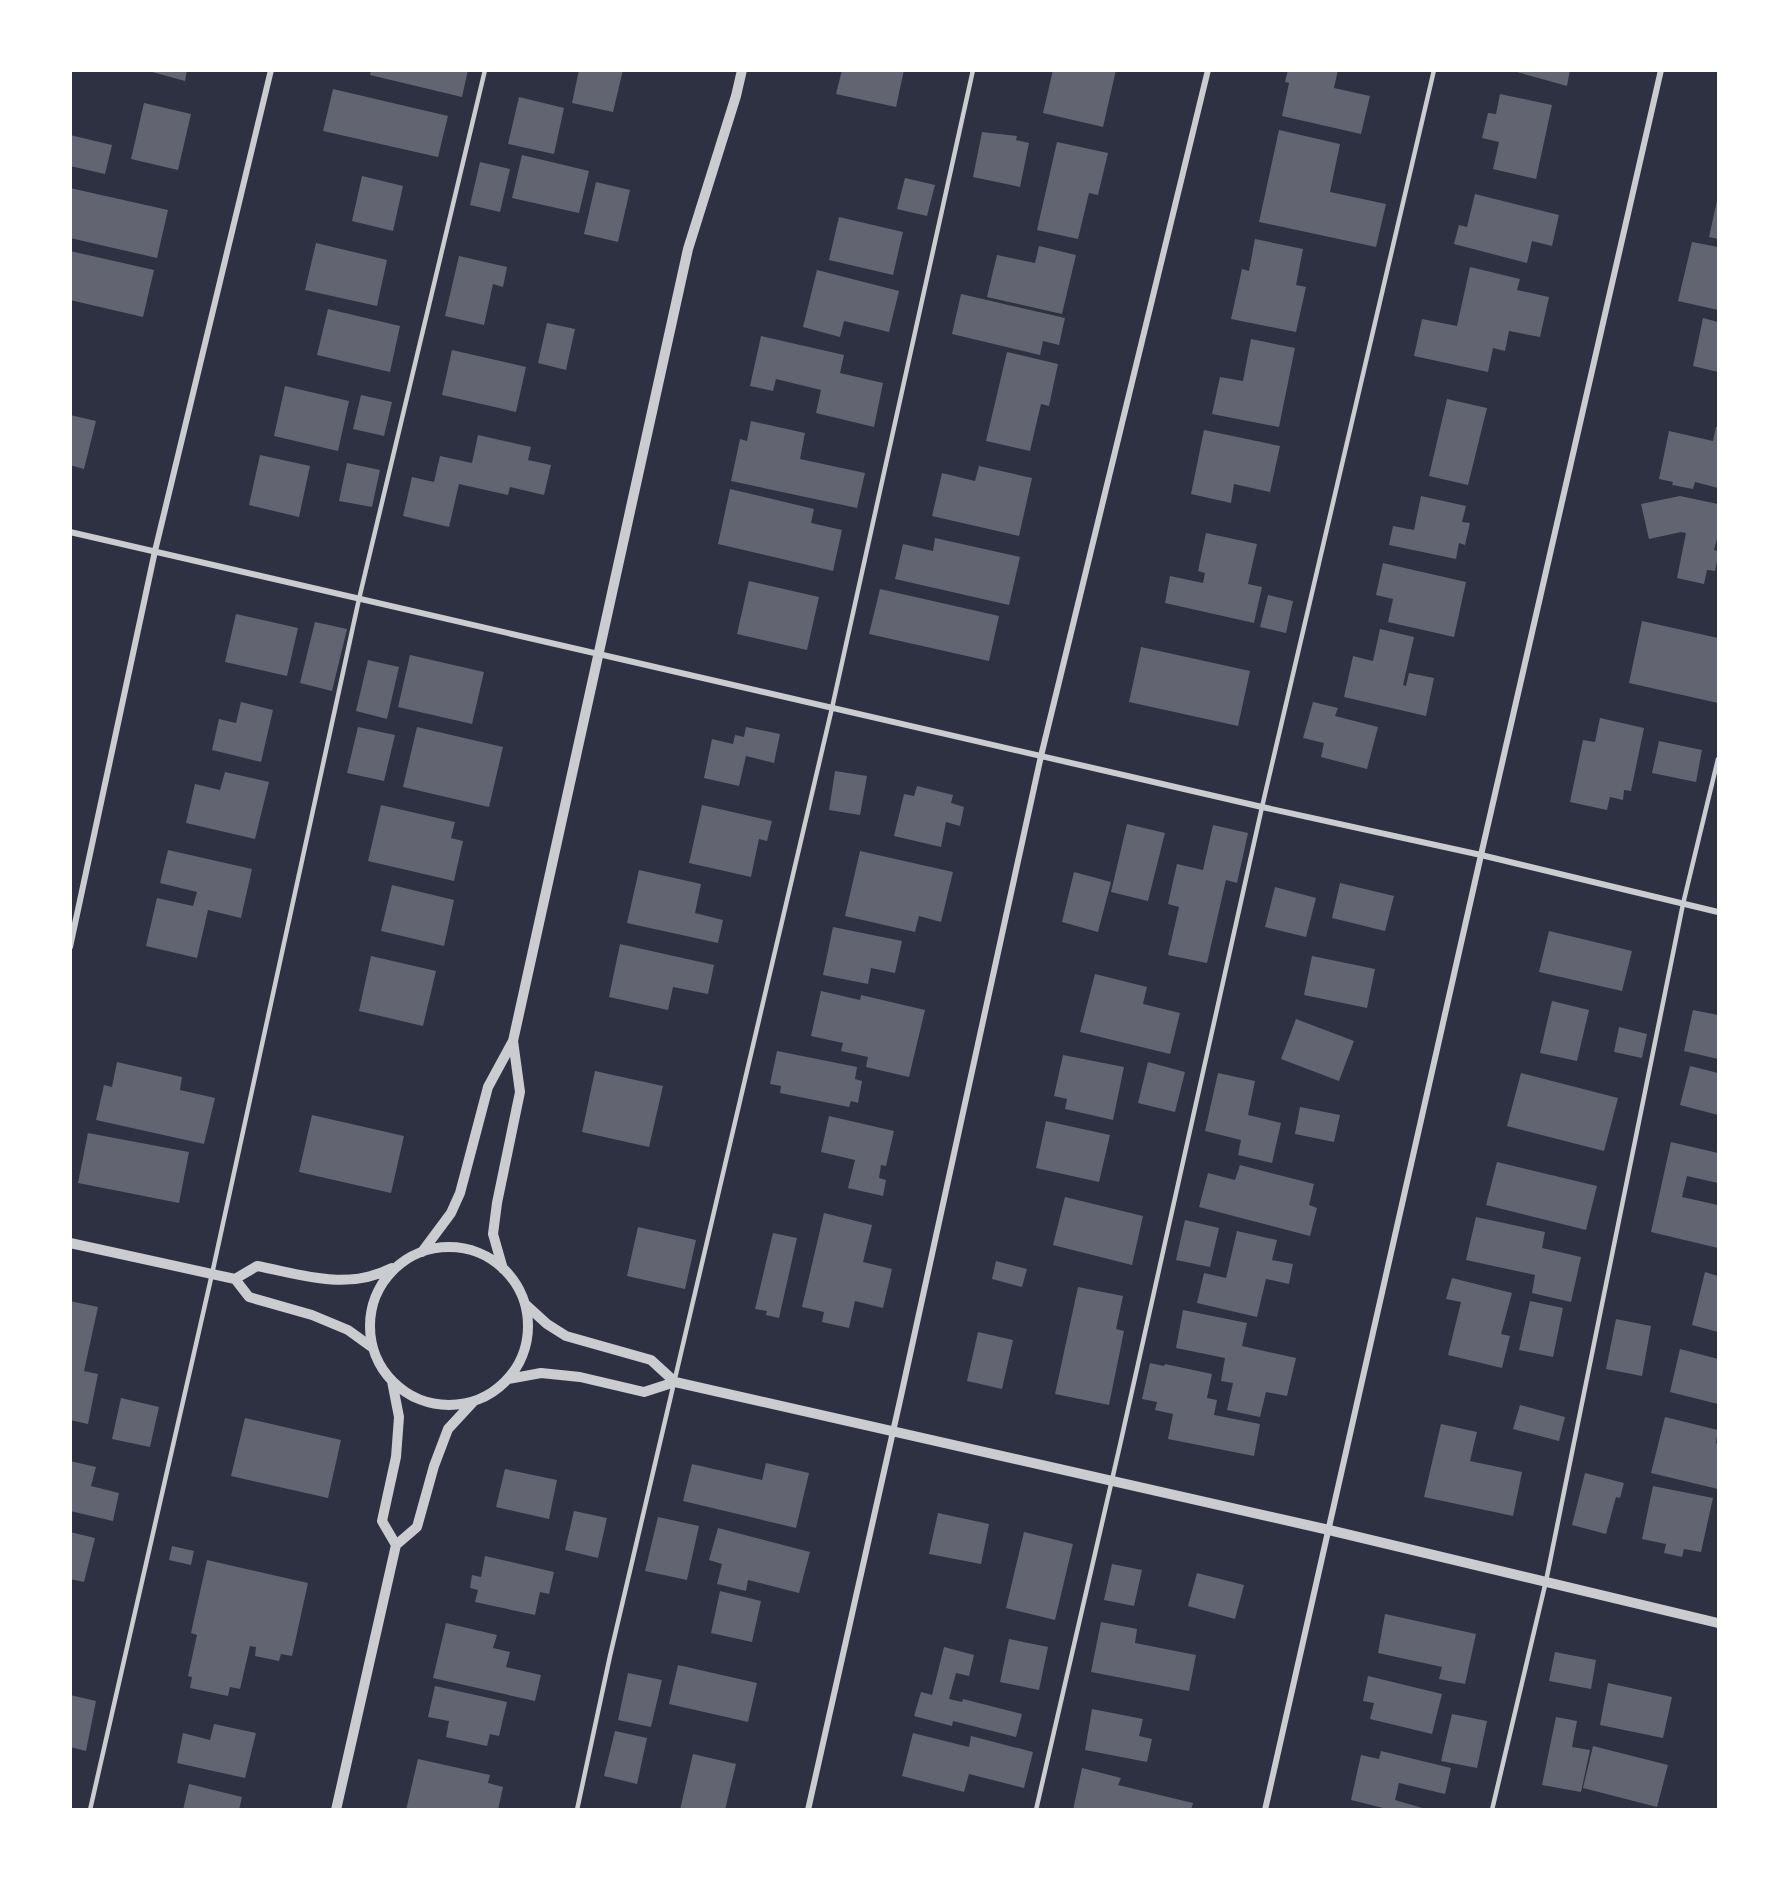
<svg xmlns="http://www.w3.org/2000/svg" width="1789" height="1880" viewBox="0 0 1789 1880" font-family="Spectral,serif">
<rect width="100%" height="100%" fill="#2d3142"/>
<path fill="#626471" d="M145,70H187L185,81Z
M371,70H468L462,97L370,75Z
M579,70H623L613,112L572,103Z
M842,70H904L896,107L836,94Z
M1053,70H1116L1103,127L1043,113Z
M1288,70H1338L1334,88L1370,96L1361,134L1282,116L1289,83L1285,82Z
M1510,70H1570L1567,86Z
M333,89L448,116L438,157L323,131Z
M1500,94L1552,105L1536,179L1493,169L1499,142L1482,138L1488,113L1496,114Z
M519,97L564,108L554,154L508,144Z
M144,103L191,114L178,170L131,159Z
M1279,130L1340,144L1330,192L1386,204L1376,247L1259,222Z
M982,132L1017,136L1016,140L1029,143L1020,187L973,177Z
M70,135L112,145L105,174L70,166Z
M1057,142L1108,153L1098,195L1089,193L1078,239L1037,230Z
M522,155L589,171L579,213L512,198Z
M480,162L510,169L500,212L470,205Z
M362,176L403,186L393,231L352,221Z
M905,178L935,185L927,216L897,209Z
M596,182L630,190L618,242L584,234Z
M70,188L168,210L157,258L70,238Z
M1475,194L1559,215L1552,246L1532,241L1527,263L1454,244L1459,225L1467,227Z
M1718,196V239L1709,237Z
M839,217L903,232L893,275L829,260Z
M1255,239L1303,249L1296,285L1306,287L1296,332L1231,319L1242,269L1249,271Z
M1692,242L1718,247V310L1678,301Z
M316,243L387,260L377,306L305,290Z
M1039,246L1076,255L1062,314L987,297L997,255L1035,263Z
M70,251L154,270L143,317L70,300Z
M459,256L507,267L503,287L493,284L484,325L445,316Z
M1470,267L1520,279L1517,290L1549,297L1540,337L1509,331L1505,351L1493,348L1488,372L1414,356L1422,319L1457,326Z
M817,270L899,291L889,332L844,321L840,337L803,327Z
M961,294L1065,318L1059,345L1043,341L1040,355L952,334Z
M328,309L400,326L390,372L317,355Z
M1703,318L1718,322V372L1693,366Z
M547,323L575,329L566,370L538,363Z
M761,336L844,355L840,373L883,383L874,427L816,413L821,390L776,379L773,391L750,386Z
M1251,339L1295,348L1279,427L1212,414L1220,377L1243,381Z
M452,350L526,367L516,412L442,395Z
M1007,352L1058,364L1049,406L1041,404L1030,451L986,441Z
M285,386L349,401L338,451L274,436Z
M361,395L392,402L384,436L353,429Z
M1447,399L1487,408L1468,485L1429,476Z
M70,415L96,421L84,469L70,465Z
M751,421L805,433L800,459L865,473L857,508L731,481L740,439L747,441Z
M1716,427H1718V488L1695,482L1693,489L1672,485L1673,482L1659,479L1669,431L1713,441Z
M1204,430L1280,446L1270,492L1234,484L1231,503L1191,494Z
M478,435L531,447L528,460L551,465L544,495L510,487L508,495L459,484L449,527L403,516L412,477L434,482L440,456L472,463Z
M260,455L310,466L299,517L249,505Z
M347,463L380,470L372,507L339,501Z
M979,466L1032,478L1019,536L932,516L942,473L975,481Z
M730,489L814,509L811,523L842,530L833,571L718,544Z
M1421,496L1466,506L1462,522L1470,523L1465,545L1459,543L1456,559L1389,545L1393,526L1414,530Z
M1680,496L1718,504V535L1714,550L1718,551V556L1715,571L1707,570L1704,584L1677,578L1686,533L1681,532L1649,539L1641,504Z
M1206,533L1257,544L1248,584L1262,587L1254,623L1165,603L1170,576L1203,583L1205,573L1198,571Z
M935,538L1020,557L1009,605L895,579L903,544L933,551Z
M1383,563L1466,582L1454,637L1388,622L1393,599L1376,595Z
M749,581L819,597L807,650L737,634Z
M880,589L999,616L989,661L869,634Z
M1268,595L1293,601L1286,633L1260,627Z
M236,614L298,628L287,676L225,662Z
M1642,621L1718,638V703L1629,683Z
M315,622L347,629L332,691L300,683Z
M1380,629L1414,637L1403,685L1406,686L1409,673L1434,678L1426,716L1344,697L1353,656L1373,661Z
M1141,647L1250,671L1238,726L1129,702Z
M410,655L484,672L472,724L398,707Z
M368,660L399,667L387,719L356,711Z
M241,702L273,710L261,762L212,750L219,719L236,723Z
M1313,702L1338,708L1335,716L1378,727L1367,769L1321,757L1324,743L1303,738Z
M1600,718L1644,728L1631,791L1624,790L1623,800L1610,797L1607,810L1570,802L1583,740L1595,742Z
M358,727L395,735L384,781L347,773Z
M417,727L503,747L489,807L403,787Z
M746,727L780,734L774,763L746,756L739,786L704,778L712,739L733,744L735,735L744,737Z
M1659,741L1702,750L1696,782L1652,773Z
M835,771L867,776L860,815L829,810Z
M225,772L269,782L255,839L186,823L195,784L220,790Z
M917,786L953,795L951,803L964,807L960,826L946,822L941,847L894,836L904,794L914,796Z
M381,805L455,822L451,838L463,841L454,881L368,861Z
M702,805L772,821L767,841L759,839L751,877L689,863Z
M1127,824L1165,833L1148,901L1111,892Z
M1213,825L1248,833L1237,883L1226,880L1207,963L1168,955L1179,907L1168,904L1177,864L1203,870Z
M168,850L252,869L241,918L208,910L197,958L146,946L157,898L193,906L197,892L160,883Z
M860,851L953,872L941,922L919,916L915,932L845,916Z
M639,870L701,884L695,913L723,920L718,943L627,923Z
M1074,872L1111,882L1098,932L1062,922Z
M1340,883L1394,896L1385,931L1332,918Z
M392,885L454,900L444,946L381,931Z
M1275,887L1316,898L1306,937L1265,927Z
M833,927L902,941L895,973L871,968L868,984L823,975Z
M1549,931L1632,951L1622,991L1539,972Z
M620,944L714,965L708,994L673,987L668,1010L609,997Z
M371,956L436,971L423,1026L359,1011Z
M1312,956L1375,969L1367,1008L1304,995Z
M1095,974L1147,987L1143,1004L1180,1013L1170,1054L1080,1032Z
M821,991L860,1000L861,995L925,1010L909,1077L866,1067L868,1057L841,1051L843,1043L811,1036Z
M1552,1001L1589,1010L1577,1061L1540,1053Z
M1693,1010L1718,1015V1059L1684,1051Z
M1296,1019L1354,1041L1339,1081L1281,1059Z
M1619,1027L1647,1034L1642,1058L1614,1052Z
M777,1051L857,1067L855,1079L862,1081L858,1103L851,1101L849,1107L780,1093L781,1086L770,1084Z
M1063,1055L1124,1067L1113,1120L1065,1109L1067,1099L1054,1096Z
M117,1062L182,1077L180,1090L215,1098L204,1144L96,1120L104,1085L112,1087Z
M1148,1062L1185,1072L1175,1112L1138,1103Z
M1690,1066L1718,1073V1115L1680,1105Z
M595,1071L663,1086L649,1147L582,1132Z
M1218,1073L1255,1081L1248,1115L1281,1123L1272,1163L1238,1155L1241,1140L1205,1131Z
M1521,1073L1618,1098L1604,1151L1507,1126Z
M1300,1107L1340,1115L1334,1142L1295,1134Z
M312,1115L404,1136L391,1193L299,1172Z
M829,1116L894,1131L886,1166L881,1165L879,1178L886,1180L883,1196L848,1188L855,1160L821,1152Z
M1046,1121L1110,1135L1099,1182L1036,1168Z
M88,1133L189,1152L179,1203L78,1183Z
M1671,1142L1718,1153V1183L1687,1176L1682,1197L1718,1205V1248L1651,1232Z
M1497,1162L1597,1186L1586,1230L1486,1205Z
M1240,1165L1314,1184L1309,1205L1317,1208L1310,1236L1199,1207L1208,1173L1235,1180Z
M1065,1197L1143,1216L1132,1265L1053,1245Z
M824,1213L872,1225L863,1262L892,1269L883,1308L855,1301L849,1328L822,1322L824,1312L802,1307Z
M1476,1217L1545,1232L1542,1248L1581,1257L1571,1302L1532,1293L1535,1275L1466,1260Z
M1185,1220L1219,1228L1210,1267L1176,1260Z
M638,1227L696,1240L685,1289L627,1276Z
M1237,1231L1277,1240L1272,1260L1293,1264L1289,1284L1266,1279L1257,1317L1197,1303L1204,1273L1226,1278Z
M773,1233L797,1238L779,1318L766,1315L767,1311L755,1309Z
M996,1261L1027,1269L1022,1287L992,1279Z
M1705,1272L1718,1276V1332L1692,1325Z
M1452,1278L1512,1293L1501,1334L1510,1336L1502,1368L1448,1355L1461,1302L1446,1299Z
M1078,1287L1123,1296L1116,1329L1124,1331L1109,1405L1055,1394Z
M70,1301L98,1307L84,1371L98,1374L88,1424L70,1420Z
M1530,1301L1563,1308L1553,1357L1519,1350Z
M1183,1310L1247,1323L1242,1346L1296,1358L1287,1396L1266,1392L1260,1417L1227,1410L1233,1383L1221,1381L1225,1358L1176,1348Z
M1616,1319L1651,1326L1642,1376L1606,1369Z
M978,1332L1013,1340L1002,1389L967,1381Z
M1680,1349L1718,1359V1404L1670,1392Z
M1150,1363L1164,1366L1165,1364L1212,1374L1207,1398L1217,1400L1214,1415L1260,1424L1254,1456L1168,1439L1173,1414L1155,1410L1157,1402L1142,1399Z
M121,1398L159,1407L150,1447L112,1439Z
M1520,1405L1565,1417L1559,1441L1513,1429Z
M1665,1417L1718,1430L1716,1443L1718,1444V1489L1651,1473Z
M245,1418L341,1440L328,1498L231,1476Z
M1441,1424L1477,1432L1470,1461L1522,1472L1513,1516L1424,1497Z
M70,1461L96,1467L91,1486L119,1493L113,1521L70,1511Z
M766,1463L809,1473L796,1528L683,1501L692,1464L762,1480Z
M505,1469L557,1480L549,1519L496,1507Z
M1585,1473L1624,1483L1620,1498L1616,1497L1606,1534L1572,1525Z
M1653,1486L1713,1498L1701,1552L1684,1549L1682,1557L1664,1553L1666,1544L1642,1539Z
M574,1511L607,1518L598,1558L565,1550Z
M938,1513L989,1524L981,1564L929,1554Z
M658,1517L699,1526L687,1580L645,1571Z
M718,1528L810,1552L799,1593L748,1580L746,1591L717,1584L722,1564L709,1560Z
M70,1532L95,1538L84,1582L70,1579Z
M1024,1532L1073,1544L1055,1620L1006,1608Z
M172,1546L194,1551L191,1565L169,1560Z
M485,1556L554,1572L549,1594L540,1592L535,1615L475,1602L478,1590L470,1588L472,1575L481,1577Z
M207,1560L308,1583L292,1656L281,1654L279,1661L255,1656L256,1647L250,1646L240,1689L230,1687L228,1696L190,1688L192,1677L188,1676L197,1635L191,1633Z
M1112,1564L1142,1570L1134,1606L1104,1600Z
M1197,1573L1244,1585L1235,1619L1188,1606Z
M720,1591L761,1601L752,1642L711,1633Z
M1385,1614L1476,1634L1465,1684L1439,1679L1442,1667L1378,1653Z
M1101,1622L1137,1629L1135,1643L1196,1655L1189,1691L1091,1672Z
M446,1623L497,1635L493,1648L510,1652L506,1667L541,1675L535,1701L433,1678Z
M1009,1639L1048,1647L1039,1690L1000,1682Z
M944,1647L974,1655L969,1676L956,1673L949,1699L962,1702L963,1699L1022,1714L1016,1737L953,1721L952,1726L914,1716L921,1692L932,1695Z
M1555,1652L1596,1660L1591,1689L1549,1681Z
M678,1665L757,1683L748,1722L669,1704Z
M628,1673L662,1680L651,1727L618,1720Z
M1368,1676L1442,1694L1432,1734L1370,1719L1374,1703L1363,1701Z
M1608,1683L1672,1697L1663,1738L1600,1725Z
M435,1686L507,1702L499,1736L490,1734L487,1746L446,1737L449,1721L428,1717Z
M70,1695L96,1701L86,1751L70,1747Z
M1092,1709L1143,1719L1139,1736L1152,1739L1147,1762L1085,1750Z
M1452,1714L1487,1721L1477,1768L1441,1761Z
M1556,1717L1577,1721L1572,1747L1590,1750L1581,1792L1542,1785Z
M214,1724L256,1733L245,1778L177,1763L183,1733L210,1740Z
M615,1731L647,1738L637,1784L604,1776Z
M913,1733L969,1747L971,1736L1033,1752L1024,1788L969,1774L964,1792L902,1776Z
M1593,1746L1668,1765L1657,1807L1583,1788Z
M1381,1751L1451,1768L1445,1794L1399,1783L1395,1800L1429,1810H1391L1351,1800L1361,1755L1379,1759Z
M693,1754L736,1764L725,1810H680Z
M418,1759L490,1775L488,1783L503,1787L498,1810H406Z
M1082,1768L1121,1778L1118,1785L1193,1803L1191,1810H1073Z
M189,1784L242,1797L239,1810H183Z"/>
<g fill="none" stroke-linecap="round" stroke-linejoin="round">
<path stroke="#caccd0" stroke-width="4.5" d="M90,1810L212,1274L359,599L485,70
M577,1810L610,1656L832,708L973,70
M1036,1810L1120,1445L1262,807L1434,70
M1492,1810L1546,1581L1683,904L1718,759"/>
<path stroke="#caccd0" stroke-width="6" d="M70,532L1262,807L1481,855L1718,912
M70,947L155,551L271,70
M808,1810L901,1396L1041,756L1208,70
M1265,1810L1481,855L1661,70"/>
<path stroke="#caccd0" stroke-width="10" d="M70,1243L235,1279L249,1297L312,1315L348,1330L373,1348
M370 1326a79 79 0 1 1 158 0a79 79 0 1 1-158 0Z
M422,1252L451,1213L460,1193L488,1087L513,1041L688,249L736,96L742,70
M503,1269L493,1234L497,1203L520,1092L513,1041
M235,1279L257,1266C304,1275 347,1291 392,1268
M525,1304L547,1324L566,1336L651,1360L675,1382
M508,1379L541,1373L580,1377L644,1392L675,1382L1329,1530L1718,1623
M392,1381L399,1417L396,1457L382,1521L396,1545
M336,1810L396,1545L417,1527L434,1466L448,1429L473,1402"/>
</g>
<rect width="1789" height="1880" fill="none" stroke="#ffffff" stroke-width="144"/>
</svg>
